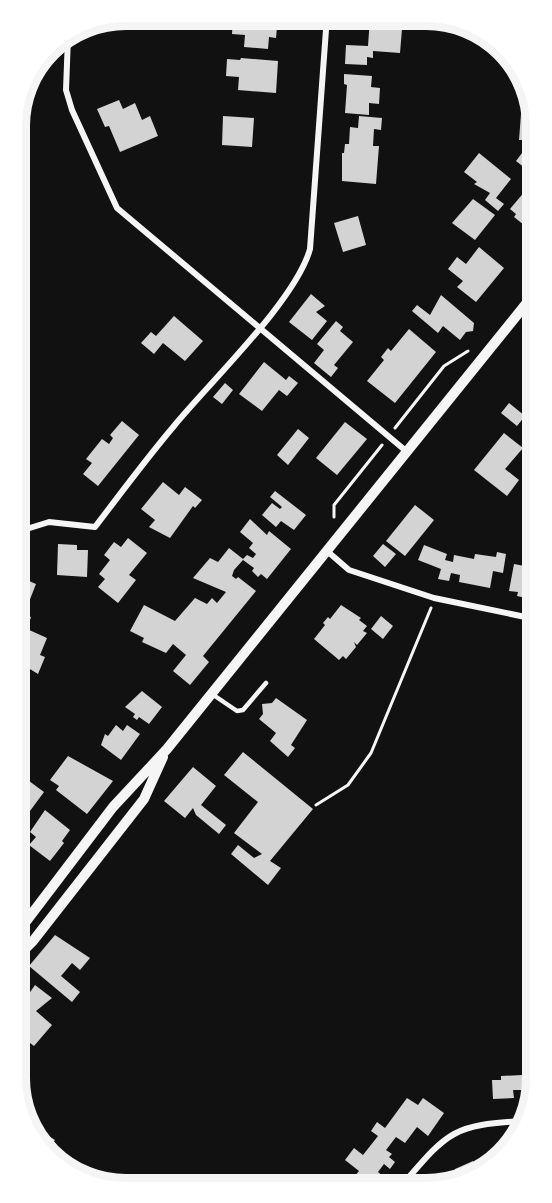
<svg xmlns="http://www.w3.org/2000/svg" width="552" height="1203" viewBox="0 0 552 1203" font-family="Cabin,sans-serif">
<rect width="100%" height="100%" fill="#111"/>
<path fill="#d3d3d3" d="M233,16H278L276,38L269,37L268,49L244,47L245,35L232,34Z
M370,17H403L400,53L373,51V58L367,57V65L345,64L346,45L368,46Z
M241,58L278,61L276,93L238,90L239,77L226,76L227,59L240,60Z
M344,74L372,76L371,87L380,88L379,104L369,103V115L345,113L347,85L344,84Z
M119,100L123,109L135,103L142,120L150,116L158,136L120,152L109,126L105,127L97,109Z
M521,114L533,115V167L530,172L516,161L525,149L530,150V140H519Z
M223,116L254,118L252,147L222,145Z
M359,116L382,118L381,130L374,129L373,146H379L376,184L342,181V153H344L345,144H349L350,127L358,128Z
M479,153L511,179L496,198L504,204L498,211L485,200L490,193L474,184L477,182L464,172Z
M526,190L533,197L534,233L514,217L516,214L510,209Z
M473,199L495,215L475,240L452,223Z
M358,216L366,245L343,252L334,223Z
M479,247L504,268L476,302L457,287L463,281L448,269L457,257L466,264Z
M311,294L325,306L316,312L327,321L312,340L289,322Z
M441,295L474,323L473,331L466,332L460,340L443,326L438,333L412,311L417,305L430,315Z
M174,316L203,341L185,361L163,343L154,354L141,343L151,332L156,336Z
M336,321L343,327L340,331L353,342L334,365L338,368L331,377L314,363L324,350L317,344Z
M409,329L436,352L395,403L367,381L384,360L381,357L388,348L391,351Z
M264,362L286,380L289,376L298,383L287,396L279,390L262,411L239,394Z
M225,383L233,390L222,404L213,397Z
M509,403L525,416L517,426L501,413Z
M122,421L139,435L98,486L83,474L92,463L86,459L102,439L109,444L113,438L110,435Z
M345,422L367,439L337,475L316,458Z
M298,429L309,438L288,465L277,455Z
M504,433L523,448L505,469L519,480L507,496L474,470Z
M163,482L179,495L185,487L202,500L195,508L193,506L170,538L149,527L155,520L141,509Z
M275,491L306,515L294,530L281,521L276,527L262,515L272,503L280,509L282,507L270,497Z
M415,505L434,520L405,556L386,541Z
M250,519L267,535L269,531L291,549L267,579L261,574L258,577L252,571L254,568L243,560L234,570L232,576L236,579L238,577L256,591L203,656L209,662L190,685L173,671L186,655L173,644L166,653L142,642L144,638L130,631L144,605L175,621L195,598L207,604L212,598L217,603L226,592L193,578L210,558L218,562L229,548L243,559L247,555L253,558L256,554L249,548L253,543L240,532Z
M128,538L147,553L129,575L136,580L118,603L98,587L105,579L99,574L110,560L104,555L114,542L121,547Z
M58,544L77,545V550H88L87,577L57,575Z
M383,544L396,554L385,567L373,556Z
M424,545L447,554L445,560L453,562L454,555L474,559L475,554L496,557L497,552L506,554L503,573L493,571L490,588L459,582L460,575L451,573L449,581L438,579L441,569L418,560Z
M514,564L535,568V600L517,596L518,592L509,591Z
M22,578L36,584L27,607L17,603V591Z
M341,605L361,618L359,620L367,626L363,631L367,633L357,645L354,642L356,647L346,659L343,656L339,660L314,639L325,625L323,623L328,617L330,619Z
M17,611L31,617L27,629L47,638L40,655L45,657L38,674L17,661L21,651L17,650Z
M381,616L393,626L383,639L371,629Z
M142,691L162,707L149,724L139,717L137,720L133,717L135,714L125,707Z
M276,698L307,720L291,745L295,748L288,757L270,741L276,733L259,719L263,714L262,704L272,703Z
M116,725L123,731L127,725L140,734L121,760L101,745L105,734L108,736Z
M243,752L313,809L270,861L281,868L268,885L231,854L238,845L254,858L262,854L234,833L258,802L224,775Z
M68,756L113,781L87,814L56,790L59,786L50,780Z
M193,767L216,786L201,805L226,825L219,834L196,815L193,808L185,818L164,801Z
M25,778L44,792L27,815L18,808V788Z
M45,810L70,830L62,841L64,843L50,861L29,845L36,837L30,832Z
M55,935L90,958L80,970L72,963L61,976L80,992L72,1002L29,966Z
M35,985L52,998L36,1011L52,1025L34,1046L30,1043L19,1057V1008Z
M529,1065H537V1085L531,1101Z
M522,1075V1090H513L514,1098L493,1099L492,1080H501V1076Z
M407,1098L418,1105L423,1098L444,1113L428,1136L417,1127L405,1143L396,1137L386,1150L392,1154L389,1157L395,1162L390,1169L384,1164L378,1172L384,1177L378,1185L372,1181L369,1185H347L359,1171L345,1160L354,1148L363,1155L378,1136L371,1131L377,1122L385,1128Z
M41,1131L55,1140L47,1151L37,1136Z
M506,1145L508,1149L491,1160L488,1154Z
M473,1161L477,1169L460,1181L455,1169Z"/>
<g fill="none" stroke-linecap="round" stroke-linejoin="round">
<path stroke="#f5f5f5" stroke-width="3" d="M526,281L534,272
M395,428L444,366L468,351
M334,517V505L382,445
M316,805L348,785L371,753L431,608
M18,904L25,896"/>
<path stroke="#f5f5f5" stroke-width="4.5" d="M212,694L237,711L243,710L266,683"/>
<path stroke="#f5f5f5" stroke-width="6" d="M68,37L66,90L72,110L117,208L406,451
M17,532L49,522L95,527C121,493 146,459 174,426C210,382 296,300 310,249L327,16
M327,551L349,570L434,598L535,619
M403,1184C448,1132 452,1125 523,1121"/>
<path stroke="#f5f5f5" stroke-width="10" d="M18,932L113,807L167,749L534,294
M18,956L33,941L144,799L163,757"/>
</g>
<path d="M0 0H552V1203H0ZM126 26H426A100 100 0 0 1 526 126V1078A100 100 0 0 1 426 1178H126A100 100 0 0 1 26 1078V126A100 100 0 0 1 126 26Z" fill="#fff" fill-rule="evenodd"/>
<path fill="none" stroke="#f5f5f5" stroke-width="8" d="M126 26H426A100 100 0 0 1 526 126V1078A100 100 0 0 1 426 1178H126A100 100 0 0 1 26 1078V126A100 100 0 0 1 126 26Z"/>
</svg>
